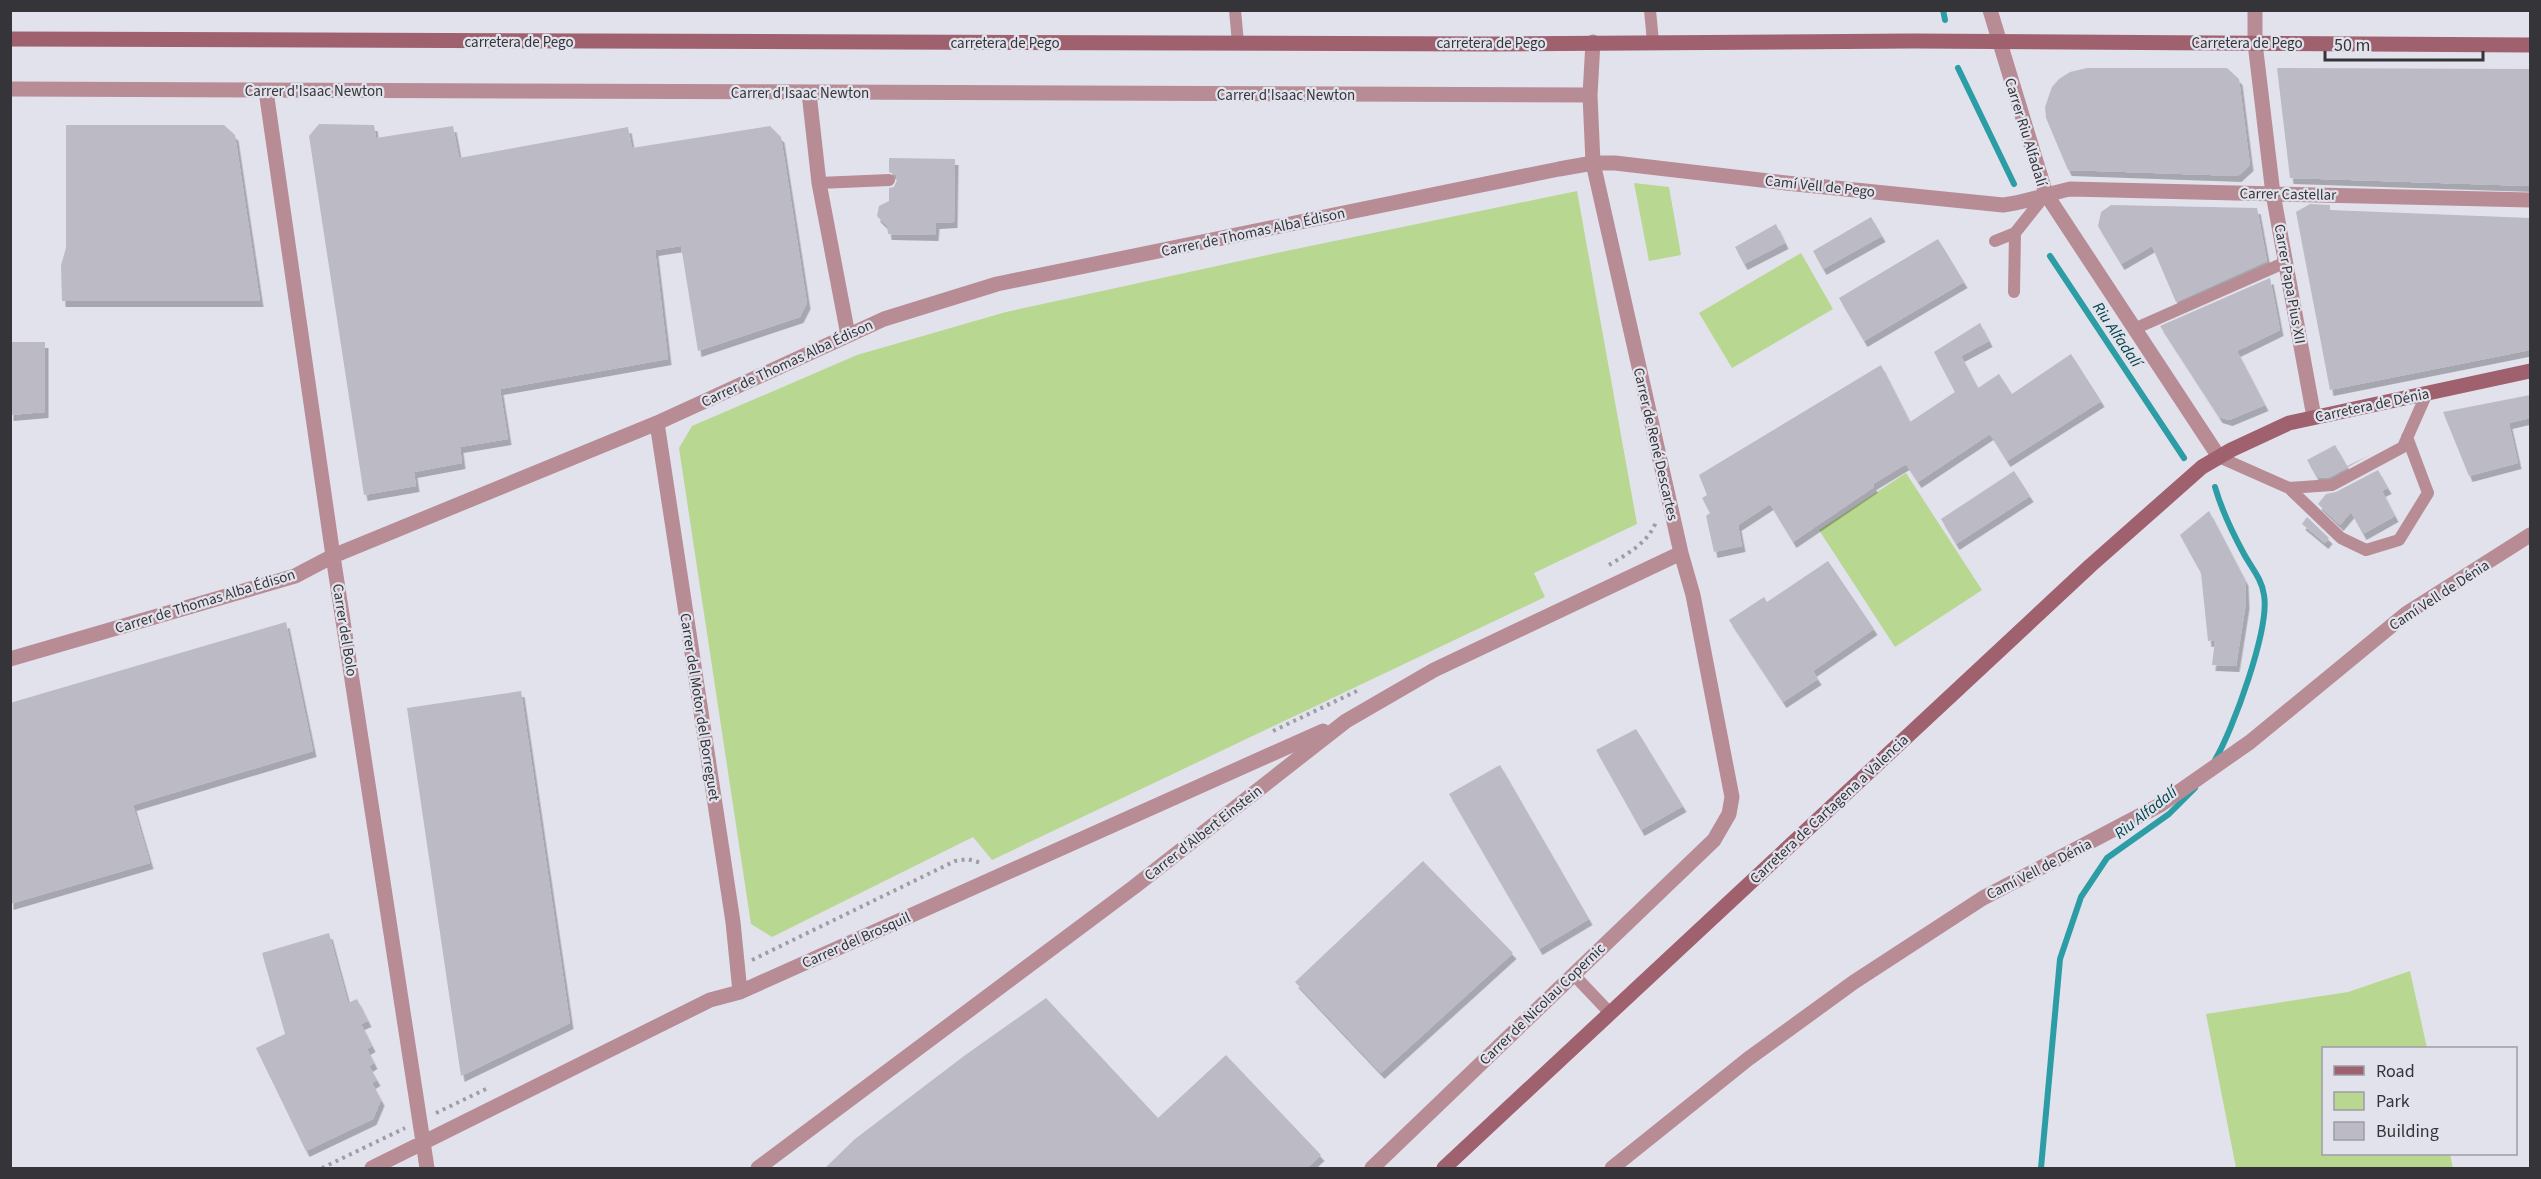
<svg xmlns="http://www.w3.org/2000/svg" width="2541" height="1179" viewBox="0 0 2541 1179" font-family="'Source Sans 3',sans-serif">
<defs>
<filter id="shadow"><feDropShadow dx="3.5" dy="6" stdDeviation="0" flood-color="#0004"/></filter>
</defs>
<rect width="100%" height="100%" fill="#e2e2ed"/>
<path fill="#b8d790" d="M1634,183L1669,187L1681,255L1649,261Z
M1577,191L1637,524L1534,573L1545,597L992,860L973,837L772,937L751,924L679,448L692,426L857,355L1006,312L1286,251Z
M1801,253L1833,309L1732,368L1699,313Z
M1906,473L1982,590L1895,647L1819,530Z
M2410,971L2427,1048H2324V1154H2450L2453,1168H2236L2206,1014L2348,992Z"/>
<g fill="none" stroke-linecap="round" stroke-linejoin="round">
<path stroke="#2d9da5" stroke-width="6" d="M1943,10L1945,20
M1958,68L2014,184
M2050,256L2184,458
M2215,487C2222,511 2232,532 2244,554C2251,567 2262,579 2264,595C2270,628 2233,730 2215,760
M2041,1168L2060,959L2081,897L2107,858L2169,814L2195,788"/>
</g>
<path fill="#bbbac5" filter="url(#shadow)" d="M2087,68H2227L2239,79L2250,165L2238,176L2068,170L2046,118L2045,107L2052,87L2059,79L2070,72Z
M2277,68L2530,69V186L2290,178Z
M319,124L374,125L376,138L453,126L459,158L628,127L632,148L770,126L781,137L807,303L800,317L698,351L681,246L655,250L668,359L500,389L508,439L460,447L462,463L414,472L416,486L364,495L309,136Z
M66,125H224L235,135L260,301H62L61,265L66,248Z
M889,158L955,159L954,222L936,223L935,235L888,234L887,226L877,216L879,206L889,201V188L894,187L897,180L896,175L889,172Z
M2310,204L2330,205V210L2530,218V350L2330,390L2296,212Z
M2111,205L2257,208L2267,261L2176,302L2152,246L2121,264L2098,226L2101,212Z
M1871,217L1882,236L1823,269L1813,251Z
M1776,224L1785,243L1744,264L1735,247Z
M1938,239L1964,282L1864,341L1839,298Z
M2270,278L2280,330L2237,351L2265,405L2229,420L2219,417L2160,326Z
M1980,323L1989,341L1961,356L1978,388L1999,374L2012,394L2071,354L2101,401L2007,461L1990,434L1918,482L1906,464L1873,484L1874,487L1793,542L1770,504L1738,525L1742,546L1714,552L1706,516L1710,513L1702,498L1707,495L1699,475L1881,365L1910,422L1955,392L1934,352Z
M10,342H45V412L10,415Z
M2530,395V418L2509,423L2518,463L2469,476L2443,412Z
M2335,445L2347,466L2370,455L2330,477L2317,478L2307,460Z
M2378,470L2388,488L2382,491L2395,516L2363,534L2351,512L2340,525L2318,504L2326,494L2336,492Z
M2014,471L2030,496L1956,544L1941,519Z
M2209,511L2245,580L2246,603L2236,666L2212,665L2215,640L2208,641L2201,573L2180,535Z
M2307,517L2329,538L2325,543L2302,524Z
M1828,561L1874,629L1813,671L1818,679L1783,702L1729,620L1764,597L1767,602Z
M286,622L313,751L133,805L150,863L10,904V703Z
M521,691L570,1023L461,1076L407,708Z
M1636,729L1683,806L1641,830L1596,750Z
M1500,765L1589,919L1539,949L1449,794Z
M1423,861L1513,953L1381,1073L1295,982Z
M329,933L348,1003L357,999L368,1021L361,1024L372,1046L367,1049L374,1063L369,1066L377,1080L372,1083L381,1100L373,1119L306,1151L256,1048L285,1034L262,953Z
M1046,998L1158,1118L1226,1055L1321,1155L1307,1168H825L855,1139L964,1056Z"/>
<g fill="none" stroke-linecap="round" stroke-linejoin="round">
<path stroke="#9d9da5" stroke-width="4" stroke-dasharray="3 4.5" stroke-linecap="butt" d="M1609,565C1627,554 1648,543 1656,522
M1273,731L1361,689
M752,960L955,861L967,859L982,863
M436,1113L486,1089
M322,1168L405,1128"/>
<path stroke="#b88c94" stroke-width="12" d="M1235,10L1238,43
M1650,10L1653,42
M819,183L889,180
M1995,241L2015,233
M2014,292L2015,233L2046,194
M2134,329L2286,262
M2219,457L2289,488L2341,538L2366,550L2399,540L2428,493L2407,437
M2289,488L2332,485L2403,447L2427,393
M1573,974L1610,1013"/>
<path stroke="#b88c94" stroke-width="15" d="M1990,10L2046,194L2219,457
M2255,10V43L2273,194L2314,417
M10,89L1590,95
M266,91L333,556L427,1168
M809,93L819,183L848,335
M657,423L733,922L740,992
M10,659L295,576L333,556L657,423L884,319L997,284L1559,169L1593,163H1615L1786,183L2003,205C2027,202 2047,194 2070,189L2530,200
M372,1168L710,1000L740,992L1323,731
M758,1168L1134,887L1346,721L1434,670L1681,553
M1372,1168L1714,840L1729,814L1732,797L1693,595L1681,553L1593,163L1590,95L1593,42
M1612,1168L1748,1059L1854,982L1983,898L2160,805L2250,742L2407,613L2530,535"/>
<path stroke="#a0616e" stroke-width="15" d="M10,39L1493,44L1913,41L2530,45
M1444,1168L2090,566L2202,467L2231,450L2289,423L2530,371"/>
</g>
<g text-anchor="middle" stroke-width="4.5" stroke-linejoin="round" paint-order="stroke">
<g font-size="15" fill="#353539" stroke="#e2e2ed">
<text x="519" y="47">carretera de Pego</text>
<text x="1005" y="48">carretera de Pego</text>
<text x="1491" y="48">carretera de Pego</text>
<text x="2247" y="48">Carretera de Pego</text>
<text x="314" y="96">Carrer d'Isaac Newton</text>
<text x="800" y="98">Carrer d'Isaac Newton</text>
<text x="1286" y="100">Carrer d'Isaac Newton</text>
<text transform="translate(2026 132) rotate(73)" y="5">Carrer Riu Alfadalí</text>
<text transform="translate(1820 186) rotate(6)" y="5">Camí Vell de Pego</text>
<text transform="translate(2288 194) rotate(1)" y="5">Carrer Castellar</text>
<text transform="translate(1253 232) rotate(-12)" y="5">Carrer de Thomas Alba Édison</text>
<text transform="translate(2290 284) rotate(80)" y="5">Carrer Papa Pius XII</text>
<text transform="translate(787 363) rotate(-25)" y="5">Carrer de Thomas Alba Édison</text>
<text transform="translate(2372 405) rotate(-12)" y="5">Carretera de Dénia</text>
<text transform="translate(1656 444) rotate(77)" y="5">Carrer de René Descartes</text>
<text transform="translate(2439 595) rotate(-33)" y="5">Camí Vell de Dénia</text>
<text transform="translate(205 601) rotate(-17)" y="5">Carrer de Thomas Alba Édison</text>
<text transform="translate(345 630) rotate(81)" y="5">Carrer del Bolo</text>
<text transform="translate(700 707) rotate(81)" y="5">Carrer del Motor del Borreguet</text>
<text transform="translate(1829 809) rotate(-43)" y="5">Carretera de Cartagena a Valencia</text>
<text transform="translate(1203 833) rotate(-38)" y="5">Carrer d'Albert Einstein</text>
<text transform="translate(2039 869) rotate(-27)" y="5">Camí Vell de Dénia</text>
<text transform="translate(856 940) rotate(-24)" y="5">Carrer del Brosquil</text>
<text transform="translate(1542 1004) rotate(-44)" y="5">Carrer de Nicolau Copernic</text>
</g>
<g font-size="16" font-style="italic" fill="#004449" stroke="#e2e2ed">
<text transform="translate(2118 334) rotate(56)" y="6">Riu Alfadalí</text>
<text transform="translate(2145 812) rotate(-38)" y="6">Riu Alfadalí</text>
</g>
</g>
<rect width="2541" height="1179" fill="none" stroke="#353539" stroke-width="24"/>
<rect x="2322" y="1047" width="195" height="108" fill="#e2e2ed" stroke="#9d9da5" stroke-width="1.5"/>
<rect x="2334" y="1066" width="30" height="9" fill="#a0616e" stroke="#9d9da5" stroke-width="1.5"/>
<text x="2376" y="1077" font-size="18" fill="#353539">Road</text>
<rect x="2334" y="1092" width="30" height="18" fill="#b8d790" stroke="#9d9da5" stroke-width="1.5"/>
<text x="2376" y="1107" font-size="18" fill="#353539">Park</text>
<rect x="2334" y="1122" width="30" height="18" fill="#bbbac5" stroke="#9d9da5" stroke-width="1.5"/>
<text x="2376" y="1137" font-size="18" fill="#353539">Building</text>
<path d="M2325 51v9h158v-9" fill="none" stroke="#353539" stroke-width="3"/>
<text x="2334" y="51" font-size="18" fill="#353539" stroke="#e2e2ed" stroke-width="4.5" paint-order="stroke">50 m</text>
</svg>
